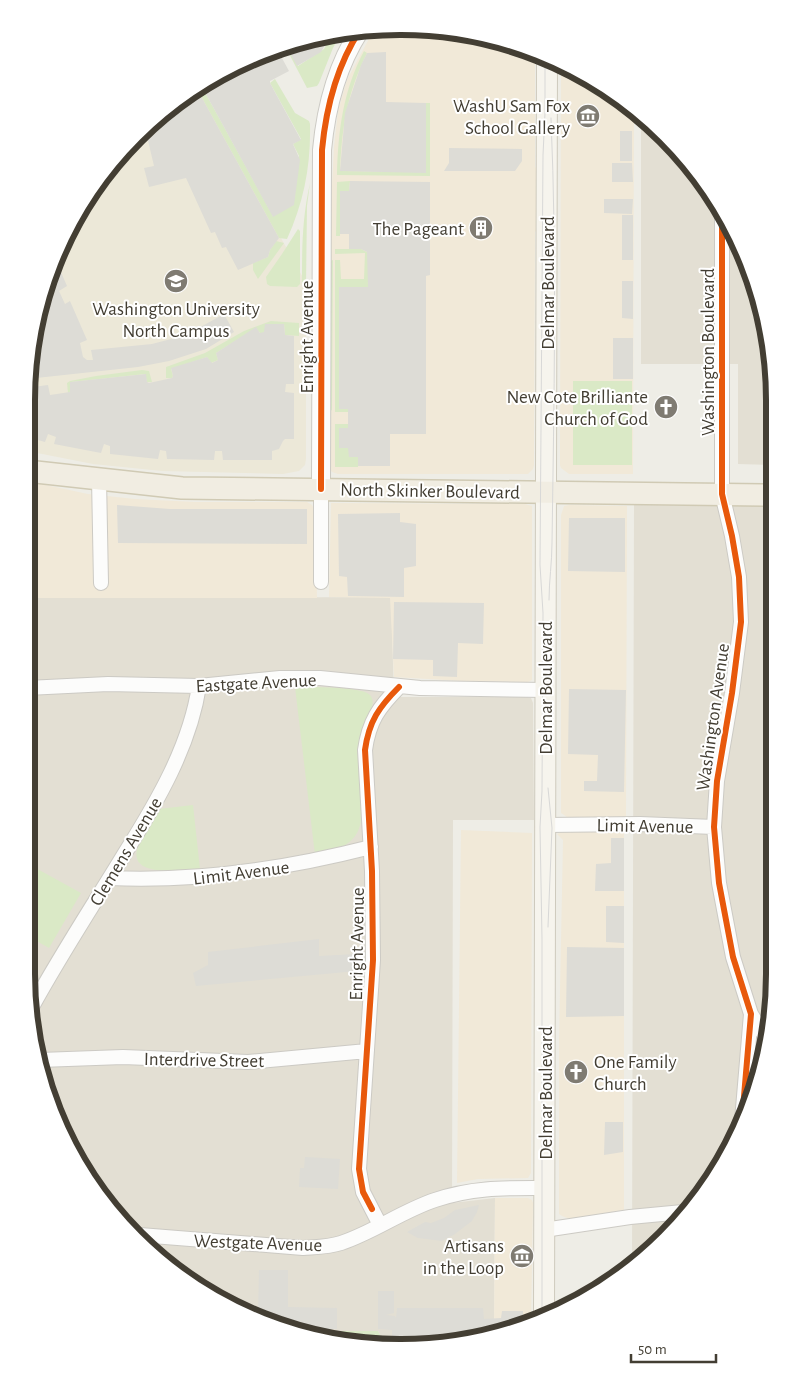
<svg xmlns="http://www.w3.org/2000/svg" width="801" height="1374" viewBox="0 0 801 1374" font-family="'Alegreya Sans',sans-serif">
<rect width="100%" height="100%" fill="#eeede6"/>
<path fill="#e3dfd3" d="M641,116L665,136L724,213L755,280L774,376V465L738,464V364H641Z
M634,505L774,506V998L755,1094L712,1181L632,1266Z
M391,597L394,697H527L531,698L533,703L534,820H453L452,1203L495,1198L494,1331L451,1341H392L382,1338L378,1331H295L192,1285L103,1201L46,1094L26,974L27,598Z"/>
<path fill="#f1e9d8" d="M400,26L473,33L535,52V167L537,169L539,228L535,232L534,465L533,469L528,474H338L332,472L330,470L329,406L331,206L334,147L338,111L347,80L371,35L375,29Z
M561,64L608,89L634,110L633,474H569L561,468L560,465Z
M27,481L88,494L135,499L196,502H307L312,505L315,511L317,598H27Z
M331,503L525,504L532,506V680L528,682L462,681L394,677L390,598L329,597Z
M569,505L627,506L626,817H567L561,813V515L564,506Z
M461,830L532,833L531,1173L528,1178L478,1179L457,1183Z
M562,832H624V1210L570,1219L562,1216L559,1214V1042L563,840L557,834Z
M495,1198H528L532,1200L533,1203L531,1322L494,1331Z"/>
<path fill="#ece8d8" d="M197,87L306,283V459L305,465L299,471L283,474L162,471L93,464L27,451V376L46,280L89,193L136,136Z"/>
<path fill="#dae9c6" d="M342,32L333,48L319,83L317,86L307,88L285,46H286L298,66L324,49L332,33Z
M364,51L367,53C347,94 342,126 340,171L426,172V103H430V176L337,175C338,131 343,91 364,51Z
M275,79L295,113L309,121L310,124C311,165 304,202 287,239L279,238L196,87L201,85L273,216L299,156L293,144L301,139L270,83Z
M350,181L349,191L340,192V236H336L337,182Z
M310,183L307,206L306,286L302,284C302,248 302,219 310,183Z
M298,229L300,231V284L297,287L270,286L267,284L266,277L282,254Z
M276,241L284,243L258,279L253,270V263L268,257L270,250Z
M335,249H361L367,252L368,256V287H340L339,409H348V412H335V260H340L341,279H364L365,253L335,254Z
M333,260L332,411L330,408V261Z
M271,321L299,323V336L285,335L284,324L265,325V332L261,334L256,328L216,353L218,360L211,363L207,357L171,369L173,376L172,378H166V367L205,353L244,331Z
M142,370L149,371L152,382H147L145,374L71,382V391L68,393L67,383L70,381L96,376Z
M573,381H632V465H573Z
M335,424H348V428L339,448H349L358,457V467H335Z
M295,687C308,687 362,686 370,695C378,704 366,718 363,727C361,733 360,739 359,745C358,769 368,813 357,833C349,848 330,851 315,855Z
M193,805L200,869C185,870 126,879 138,847C143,834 153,822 159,809Z
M32,866L81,893L49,948L26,935V876Z
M295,1331H378L382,1338L392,1341H451L425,1347L303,1335Z"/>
<path fill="#dddcd6" d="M332,33L321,52L297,66L286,46Z
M277,49L289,71L270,81V83L301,140L293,144L300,160L294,205L273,217L201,85L257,55Z
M386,52V102L426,103V173L340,171L345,113L361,65L367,53Z
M196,87L279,238L270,250L268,257L238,270L226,247L222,248L215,232L211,233L186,178L149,187L144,168L154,166L146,132L140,133Z
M620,131H632V161H620Z
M449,148L522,149V161L515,171H444L449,163Z
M612,163H632L633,182H612Z
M350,181L430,182V275L426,276V434H390V466H358V457H349L348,448H339V428H348V409H339V287H368L367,252L361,249H349V234H340V236V191H349Z
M604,199H633L632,214L604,213Z
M622,215H633V260H622Z
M57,263L67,286L59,291L65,304L70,301L87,340L80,343L83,357L87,360H93L91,350L152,344L171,339L195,330L224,314L234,332L206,349L169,361L138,367L27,379L46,280L54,264Z
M622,281H633V319L622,318Z
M265,324H284L285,335L294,336V384H286L285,392L294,393V439H285L283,441L279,449L272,451V460H223L222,451H215L214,460L167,459L166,451L160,450L158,459L110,454V446L104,444L101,453L54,444L56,437L48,434L45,442L27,437V395H34L33,387L48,385L50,395L70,392V382L146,374L147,382L149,383L172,378L173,376L171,368L207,357L212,363L218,360L216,353L256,327L260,333L264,332Z
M613,338H633V379H613Z
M117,505L170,509H307V544L118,543Z
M400,513V522L416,524V566L404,568V597L348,596L347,577L339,576L338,514Z
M569,518H625V572L568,571Z
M394,602L484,603L483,644L458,643L457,677L433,676V660L393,659Z
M569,689L626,690L624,792L584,791V781H597L598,755L568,754Z
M611,838H624V891H595L596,864L611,863Z
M606,906H624V943L606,942Z
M319,939V956L356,954L357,971L196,986L193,973L208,965V952Z
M567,947L624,948V1016L566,1017Z
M605,1122H623V1152L604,1155Z
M305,1157L340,1159L338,1189L299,1187L300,1168H304Z
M479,1205L477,1212L472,1221L455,1234L442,1241L418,1238L407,1232L425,1222L431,1223L444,1218L455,1210Z
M259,1270H288V1307L337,1308V1329H291L258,1315Z
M378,1291H394V1313L386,1315L395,1316L396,1318L397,1308H483L484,1319L501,1318L502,1311H523V1324L496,1330H492L491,1331L463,1338H392V1330L378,1329Z"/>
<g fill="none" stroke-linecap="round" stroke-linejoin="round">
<g stroke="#cccac4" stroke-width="16">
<path id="minor" d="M722,210V494L732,536L739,577L741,622L732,693L717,781L714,827L719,883L733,957L751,1014L742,1120
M99,478L101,583
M321,582V489
M27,688L108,684L199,686L280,678H320L420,688L546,690
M546,825L640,824L714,827
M110,878C199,882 285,869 371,847
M32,1007C61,954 94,904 125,853C157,802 190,746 199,686
M751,1014L766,1038
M40,1060L123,1057L248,1062L367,1051
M380,1225L363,1192L359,1169L373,960L372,871L365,750C369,721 379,707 399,687
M544,1230L630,1217L683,1212
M140,1235L303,1248C315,1247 329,1247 341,1243C374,1232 402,1211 435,1200C473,1187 506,1188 545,1188"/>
</g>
<g stroke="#cccac4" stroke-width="20">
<path id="tertiary" d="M321,489L322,150C326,107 336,67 360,30"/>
</g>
<g stroke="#cecabd" stroke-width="22">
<path id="secondary" d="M544,1319L547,57"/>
</g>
<g stroke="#d0cab4" stroke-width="24">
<path id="primary" d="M27,469L36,472L182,488L774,495"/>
</g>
<use href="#minor" stroke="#fcfcfb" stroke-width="14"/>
<use href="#tertiary" stroke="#fcfcfb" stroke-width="18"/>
<use href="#secondary" stroke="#f6f4ed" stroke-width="20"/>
<use href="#primary" stroke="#f1ede2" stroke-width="21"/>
<path stroke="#d8d8d7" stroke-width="1" d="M549,600C549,581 552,562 552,543C554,402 557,259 551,118
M548,927L552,828L548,788
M542,1320V939L540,827L542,791L543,613L540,565L543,155L545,113V56"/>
<g stroke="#fff" stroke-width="9">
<path id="cycleway" d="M722,210V494L732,536L739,577L741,622L732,693L717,781L714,827L719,883L733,957L751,1014L742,1120
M321,489L322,150C326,107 336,67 360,30
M372,1209L363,1192L359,1169L373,960L372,871L365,750C369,721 379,707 399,687"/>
</g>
<use href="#cycleway" stroke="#e8590c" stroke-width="6"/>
</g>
<defs>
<g id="museum-disc" transform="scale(1.25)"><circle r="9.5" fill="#7f7b72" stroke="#fff"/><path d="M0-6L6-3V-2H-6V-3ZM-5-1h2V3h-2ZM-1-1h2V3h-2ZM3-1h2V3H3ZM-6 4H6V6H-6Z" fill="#fff"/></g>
<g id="building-disc" transform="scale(1.25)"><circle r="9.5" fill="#7f7b72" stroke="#fff"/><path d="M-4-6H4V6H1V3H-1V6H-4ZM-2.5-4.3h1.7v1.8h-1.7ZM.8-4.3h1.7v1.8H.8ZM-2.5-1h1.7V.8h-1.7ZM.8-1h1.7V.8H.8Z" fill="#fff"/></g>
<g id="university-disc" transform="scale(1.25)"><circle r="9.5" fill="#7f7b72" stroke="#fff"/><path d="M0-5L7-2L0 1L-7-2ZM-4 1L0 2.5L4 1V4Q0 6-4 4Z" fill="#fff"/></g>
<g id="church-disc" transform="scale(1.25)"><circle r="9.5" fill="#7f7b72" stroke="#fff"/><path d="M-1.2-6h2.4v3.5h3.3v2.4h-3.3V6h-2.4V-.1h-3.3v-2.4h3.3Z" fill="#fff"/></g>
</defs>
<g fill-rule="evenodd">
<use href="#museum-disc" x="588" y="116"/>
<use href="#building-disc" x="481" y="228"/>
<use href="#university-disc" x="176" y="281"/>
<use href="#church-disc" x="666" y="407"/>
<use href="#church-disc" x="576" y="1072"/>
<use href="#museum-disc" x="522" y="1256"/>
</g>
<g text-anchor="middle" stroke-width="4" stroke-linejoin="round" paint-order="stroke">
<g font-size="19" fill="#433e33" stroke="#fff" text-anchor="end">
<text x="570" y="112">WashU Sam Fox<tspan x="570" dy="22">School Gallery</tspan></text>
<text x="464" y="235">The Pageant</text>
<text x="176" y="315" text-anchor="middle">Washington University<tspan x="176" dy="22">North Campus</tspan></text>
<text x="648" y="403">New Cote Brilliante<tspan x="648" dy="22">Church of God</tspan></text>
<text x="594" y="1068" text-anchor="start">One Family<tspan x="594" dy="22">Church</tspan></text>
<text x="504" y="1252">Artisans<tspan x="504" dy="22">in the Loop</tspan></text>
</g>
<g font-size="19" fill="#433e33" stroke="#fff">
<text transform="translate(547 283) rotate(-90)" y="7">Delmar Boulevard</text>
<text transform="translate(306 337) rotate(-90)" y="7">Enright Avenue</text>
<text transform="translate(707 352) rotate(-90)" y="7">Washington Boulevard</text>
<text transform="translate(430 490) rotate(1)" y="7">North Skinker Boulevard</text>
<text transform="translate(256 682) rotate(-3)" y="7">Eastgate Avenue</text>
<text transform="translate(545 688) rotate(-90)" y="7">Delmar Boulevard</text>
<text transform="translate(712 717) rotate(-82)" y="7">Washington Avenue</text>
<text transform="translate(645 825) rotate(1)" y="7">Limit Avenue</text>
<text transform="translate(125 851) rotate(-59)" y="7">Clemens Avenue</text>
<text transform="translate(241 872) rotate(-7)" y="7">Limit Avenue</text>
<text transform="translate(356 944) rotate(-89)" y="7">Enright Avenue</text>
<text transform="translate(204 1059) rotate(1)" y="7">Interdrive Street</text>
<text transform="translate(545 1093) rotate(-90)" y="7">Delmar Boulevard</text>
<text transform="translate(258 1242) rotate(2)" y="7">Westgate Avenue</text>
</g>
</g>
<path d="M0 0H801V1374H0ZM400 35H401A365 365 0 0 1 766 400V974A365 365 0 0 1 401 1339H400A365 365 0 0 1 35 974V400A365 365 0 0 1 400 35Z" fill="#fff" fill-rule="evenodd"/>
<path fill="none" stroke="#433e33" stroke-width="6" d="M400 35H401A365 365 0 0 1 766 400V974A365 365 0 0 1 401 1339H400A365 365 0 0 1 35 974V400A365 365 0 0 1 400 35Z"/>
<path d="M631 1354v8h85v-8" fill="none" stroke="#433e33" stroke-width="2.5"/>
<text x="638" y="1354" font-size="15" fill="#433e33" stroke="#ffffff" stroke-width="4" paint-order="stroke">50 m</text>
</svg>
